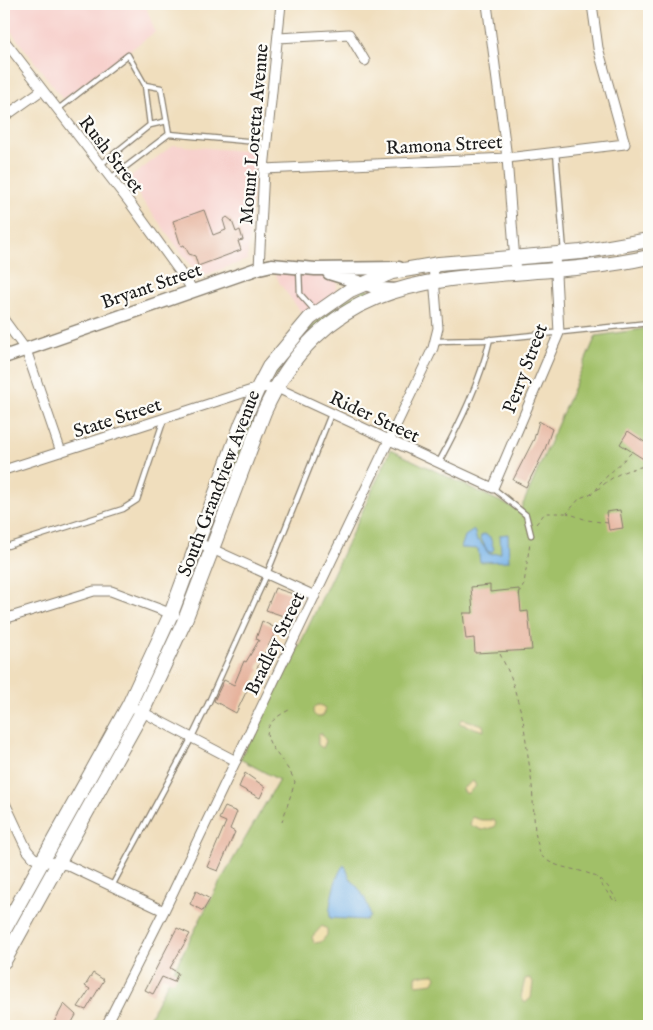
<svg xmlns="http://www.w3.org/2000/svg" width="653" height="1030" viewBox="0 0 653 1030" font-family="'IM FELL English',serif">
<rect width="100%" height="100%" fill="#fdfcf7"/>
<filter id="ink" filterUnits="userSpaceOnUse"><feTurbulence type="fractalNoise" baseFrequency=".02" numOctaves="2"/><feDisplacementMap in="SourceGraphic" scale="10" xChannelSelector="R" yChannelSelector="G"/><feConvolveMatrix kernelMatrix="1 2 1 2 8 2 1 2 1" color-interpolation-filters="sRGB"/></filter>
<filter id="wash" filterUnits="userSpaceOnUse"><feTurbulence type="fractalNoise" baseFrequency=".0096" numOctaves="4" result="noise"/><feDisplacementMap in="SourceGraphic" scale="20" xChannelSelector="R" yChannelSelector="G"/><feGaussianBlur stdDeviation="1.12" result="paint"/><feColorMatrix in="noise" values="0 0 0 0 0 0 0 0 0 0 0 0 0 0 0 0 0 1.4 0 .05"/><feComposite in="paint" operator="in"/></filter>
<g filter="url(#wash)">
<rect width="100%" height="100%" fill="#f0debd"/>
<path fill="#f7d0cc" d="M4,4H145L155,32L63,99L4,22Z
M173,145L257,152L247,260L200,277L127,180Z
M273,268L330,276L336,280L337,287L334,293L304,316L280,284Z"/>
<path fill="#a1c068" stroke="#5e6e42" d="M366,289L375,291L345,307L342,302Z
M338,305L342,309L313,331L276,375L272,376V373L303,332Z
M649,328V1026H145L216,889L279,780L240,759L304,636L391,450L520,511L596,336Z
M260,397L262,402L212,533L208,534L239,446Z"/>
<path fill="#eeda9e" stroke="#857b5d" d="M313 711a6 6 0 1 1 12 0a6 6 0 1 1-12 0Z
M462,719L483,725L484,731L459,723Z
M321,733L326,741L323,748L318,745V734Z
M473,781L476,786L468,793H464L462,789Z
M472,817L481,820H493L496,823L494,827L482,830L470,825Z
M322,926L327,929V935L321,942L314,943L312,937Z
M430,974H434L436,977L433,983L416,985V976Z
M530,978L533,982L531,998L525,1003L521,997L525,979Z"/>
<path fill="#74b1e6" stroke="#486681" d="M474,530L477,541L479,540L489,554L501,553L500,535L508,534L509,561L480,562L478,549L461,548L465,536Z
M484,534L490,537L494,549L492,552H488L480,537Z
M344,865C348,869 347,875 351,879C360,890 369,901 370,917L366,920L330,918C328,906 336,873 344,865Z"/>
<g id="blocks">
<path fill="#e6b39d" d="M204,210L213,235L226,230L223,220L227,217L232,221L236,232L240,230L243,240L238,241L241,250L198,266L195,256L189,254L184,245L181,246L173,221Z
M539,421L552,429L544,452L526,487L513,480L534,439Z
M628,431L649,445V453L645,460L620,444Z
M620,510L623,528L609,530L606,512Z
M490,585V592L519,589L521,612L528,611L532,650L475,653L474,638L466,639L463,613H473L471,587Z
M275,588L296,595L289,618L266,610Z
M262,621L277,629L257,668L259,670L251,687L249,686L236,713L214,701L224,680L234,685L244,661L246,662L259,640L256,639Z
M245,773L265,787L260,798L239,787Z
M225,807L237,812L230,829L235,832L218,871L207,867L226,822L219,819Z
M196,891L210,899L203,911L190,904Z
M177,928L190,934L170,968L178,973L174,982L162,977L153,994L145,990Z
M93,973L104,980L86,1010L78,1007L90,989L85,986Z
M64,1004L76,1015L70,1026H52Z"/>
</g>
</g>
<g filter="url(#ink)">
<use href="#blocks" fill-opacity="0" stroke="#867d6c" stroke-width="1"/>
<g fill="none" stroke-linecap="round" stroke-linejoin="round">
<g stroke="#867d6c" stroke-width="7">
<path id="service" d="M145,85L161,88L169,134
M57,110L128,55L145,85L150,125L100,165
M150,125L167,121
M556,152L564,252
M111,178L169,134L267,143
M299,268L300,294L316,312
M436,341L484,340L649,323
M439,462C460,423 480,383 490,339
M493,488L526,515L531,535
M4,547L123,509L137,500L164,419
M112,886L191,739L208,704L267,574L331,414"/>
</g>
<g stroke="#867d6c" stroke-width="11">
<path id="minor" d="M487,4L507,158L516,274
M278,38L349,34L365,61
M4,40L130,203L193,290
M4,117L42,90
M264,169L507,158L625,144L598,48L592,4
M259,268L264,169L281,4
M4,320L26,350L61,452
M4,470L258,388L275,387L493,488L559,333L555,255
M197,542L315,596
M4,619L94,591H111L175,615
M129,705L236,761
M4,801L27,850L33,857L42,861L67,865L164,911
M106,1026L164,911L433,348L438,328L433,265"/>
</g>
<g stroke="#867d6c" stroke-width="15">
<path id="secondary" d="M329,273L381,289L396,290
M4,357L259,268L272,265L315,269L399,268"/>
</g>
<g stroke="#867d6c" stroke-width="16">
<path id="primary" d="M4,930L129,705L171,614L242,423L258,388L269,367L310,318L350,290L392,272L439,264L581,252L649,240
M4,961L142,712L185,620L264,412C342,239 499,291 649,257"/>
</g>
<path stroke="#867d6c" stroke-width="1" stroke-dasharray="4 4" stroke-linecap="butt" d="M597,490C618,472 623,471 649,465
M608,523L587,520L567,513L580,498L595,492L600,483L632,452
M536,524L545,513H566
M519,595L524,584L530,542
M500,654L511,677L523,719L532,785L535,832L540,854C554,872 585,866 602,881C608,885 613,894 617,900L615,902L599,882L600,879
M282,822L295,782C284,753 242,733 289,710"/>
<use href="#service" stroke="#fff" stroke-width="4.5"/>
<use href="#minor" stroke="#fff" stroke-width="9"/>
<use href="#secondary" stroke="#fff" stroke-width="12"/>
<use href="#primary" stroke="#fff" stroke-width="14"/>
</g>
</g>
<g text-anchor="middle" stroke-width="4.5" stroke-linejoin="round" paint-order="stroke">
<g font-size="19" fill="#1c1c1c" stroke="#fdfcf7">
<text transform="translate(253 134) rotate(-85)" y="7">Mount Loretta Avenue</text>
<text transform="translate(444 144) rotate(-3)" y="7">Ramona Street</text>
<text transform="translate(112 154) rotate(52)" y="7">Rush Street</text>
<text transform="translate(151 285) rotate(-19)" y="7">Bryant Street</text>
<text transform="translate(524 368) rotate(-69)" y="7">Perry Street</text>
<text transform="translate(375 416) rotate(25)" y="7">Rider Street</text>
<text transform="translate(117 417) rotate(-18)" y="7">State Street</text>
<text transform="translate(218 483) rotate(-69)" y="7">South Grandview Avenue</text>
<text transform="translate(274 643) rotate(-64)" y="7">Bradley Street</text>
</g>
</g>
<rect width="653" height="1030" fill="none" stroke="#fdfcf7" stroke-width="20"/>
</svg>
